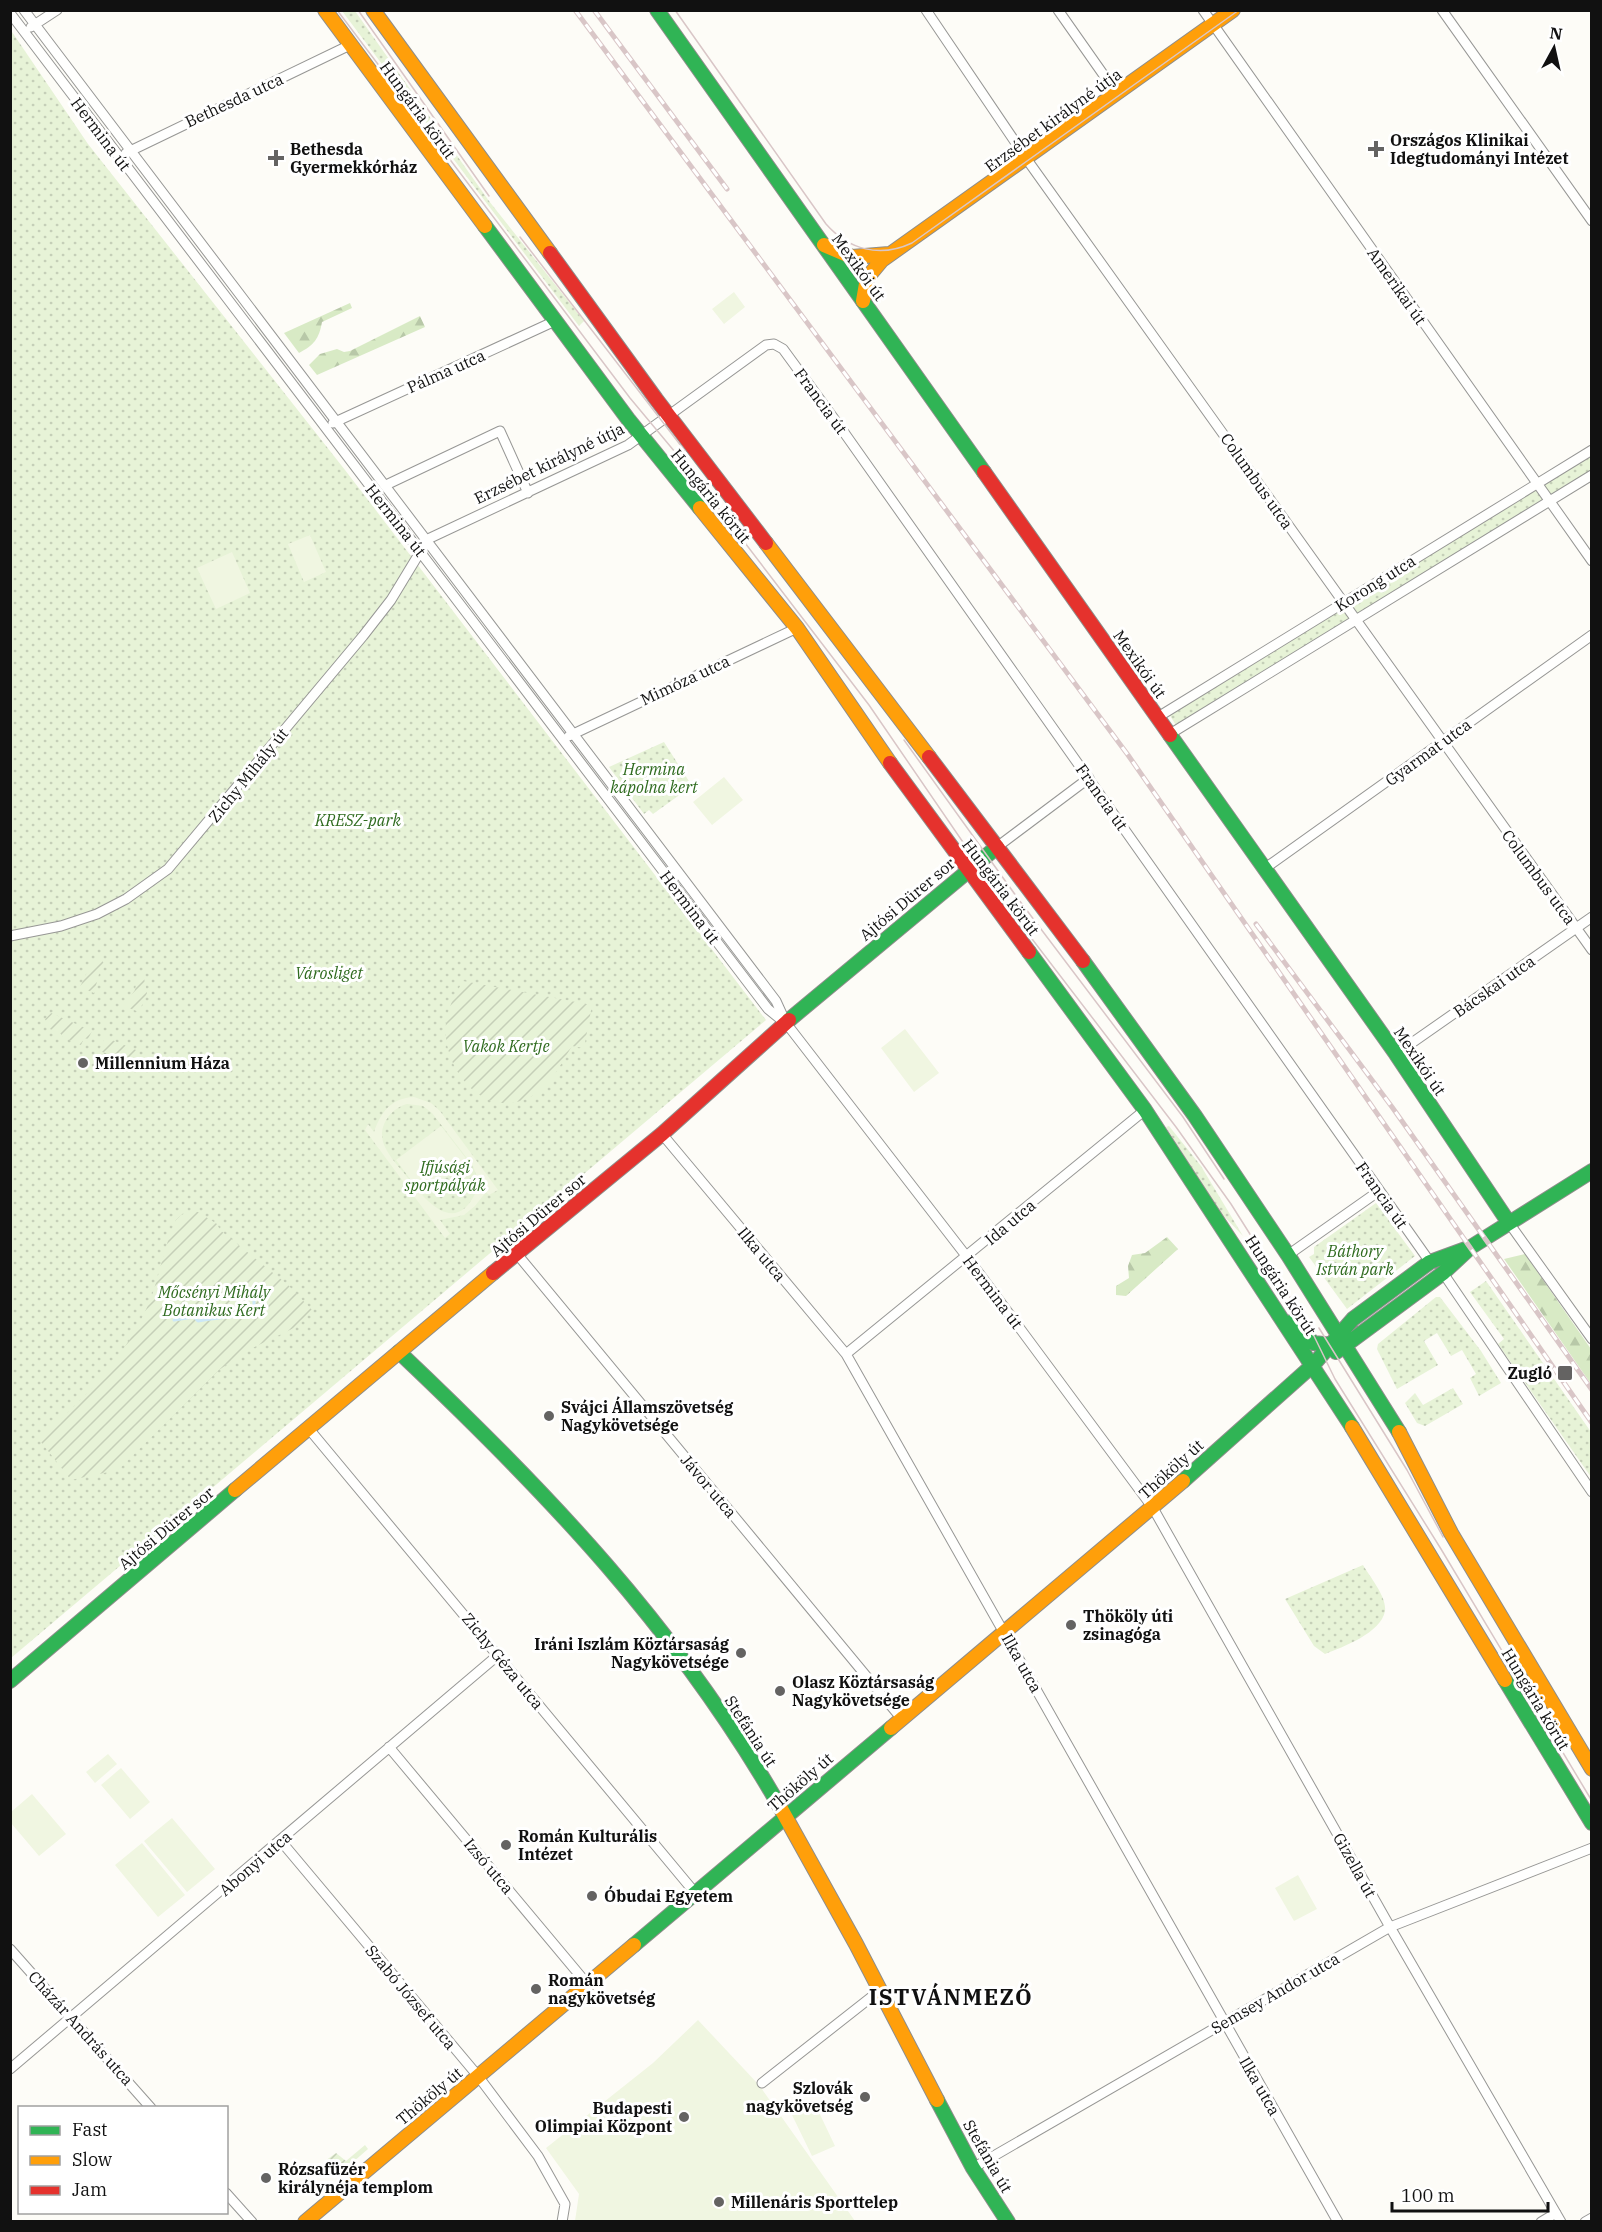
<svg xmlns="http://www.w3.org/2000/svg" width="1602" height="2232" viewBox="0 0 1602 2232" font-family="'IBM Plex Serif',serif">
<defs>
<pattern id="grass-dots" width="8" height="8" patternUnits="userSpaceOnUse" patternTransform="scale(1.5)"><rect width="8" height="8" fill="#e7f3d7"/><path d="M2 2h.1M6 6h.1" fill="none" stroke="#c5cfb8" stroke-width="1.8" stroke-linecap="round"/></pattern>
<pattern id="forest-firs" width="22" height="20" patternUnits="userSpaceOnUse" patternTransform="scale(1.5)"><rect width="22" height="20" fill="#d8eac5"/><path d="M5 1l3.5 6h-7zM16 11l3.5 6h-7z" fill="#b8c8a8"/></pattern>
<pattern id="garden-furrows" width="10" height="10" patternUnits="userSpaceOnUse" patternTransform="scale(1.5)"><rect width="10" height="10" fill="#e7f3d7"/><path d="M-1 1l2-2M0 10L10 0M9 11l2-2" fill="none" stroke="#c5cfb8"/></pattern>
</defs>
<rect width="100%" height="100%" fill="#fdfcf7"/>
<path fill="url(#grass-dots)" d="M342,11H355L489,201L584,321L579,326Z
M10,29L88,144L345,470L766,1020L11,1658Z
M1591,455V471L1177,727L1169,714Z
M664,742L692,786L653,814L649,810L644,814L609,767Z
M1169,1126L1201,1166L1243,1236L1219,1211L1166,1127Z
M1376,1203L1415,1256L1347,1309L1309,1257L1314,1254V1247Z
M1486,1281L1591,1432V1477L1498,1344L1504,1339L1470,1292Z
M1436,1297H1440L1481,1351L1501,1383L1479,1396L1470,1378L1476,1374L1462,1350L1451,1356L1437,1333L1424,1341L1438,1365L1397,1389L1377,1349L1378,1344Z
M1453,1388L1463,1404L1425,1426L1417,1423L1405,1403L1415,1393L1423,1405Z
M1363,1565C1370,1577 1387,1597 1385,1611C1381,1633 1343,1647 1325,1654L1314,1646L1285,1599Z"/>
<path fill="url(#forest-firs)" d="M350,303L352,308L322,322C319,339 314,345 299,353L284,333Z
M420,316L425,327L317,375L309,365L320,354L337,349L344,352L350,351Z
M1167,1237L1178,1249L1126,1296L1116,1295V1286L1129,1278L1128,1266L1132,1255L1145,1253Z
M1525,1254L1591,1349V1384L1504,1259Z"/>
<path fill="url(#garden-furrows)" d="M101,959L105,965L99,974L94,993L80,987L89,968Z
M144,978L147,993L139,1012L124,1006L135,990L137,979Z
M463,981L592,1005L584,1048L572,1046C561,1064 551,1085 532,1096C484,1123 441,1068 446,1023C448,1007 455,995 463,981Z
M51,1013L92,1031L88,1039L84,1038L81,1045L61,1036V1034L50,1029L45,1019Z
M105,1037L136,1050L131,1061L99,1051Z
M198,1212L217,1224L220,1230L288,1285L312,1310L296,1327L246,1351L219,1370L118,1470L71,1480L41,1442V1437C87,1396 128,1355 151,1298C157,1283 170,1226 177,1219C182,1213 190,1211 198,1212Z
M365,2145L368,2149L337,2176L335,2174L341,2168L339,2166L332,2171L325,2161L336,2153L346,2161Z"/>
<path fill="#f0f6e1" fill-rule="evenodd" d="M734,292L745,307L724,324L712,309Z
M310,535L326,572L304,582L288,544Z
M232,552L250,593L216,609L197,568Z
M724,777L743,800L712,825L693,802Z
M905,1029L939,1073L914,1092L881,1048Z
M414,1097L431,1103L440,1111L498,1190L489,1195L486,1192L475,1206L464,1215L440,1220L450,1234L445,1238L365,1130L368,1124L374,1132C381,1112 391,1098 414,1097ZM407,1104L423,1106L432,1113L473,1166L477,1177L476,1192C455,1237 425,1200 407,1177C400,1168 390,1158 385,1147C376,1129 389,1109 407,1104Z
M441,1126L468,1161L422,1195L396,1160Z
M108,1754L117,1764L95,1783L86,1772Z
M121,1768L150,1802L130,1819L101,1785Z
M32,1794L66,1834L39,1856L11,1823V1812Z
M172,1818L215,1869L187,1892L144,1841Z
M142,1843L185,1895L158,1917L115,1865Z
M1298,1875L1317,1909L1294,1921L1275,1888Z
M698,2020L759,2085L855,2221H575L579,2194L546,2148L653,2063Z
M815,2104L835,2146L812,2156L792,2115Z"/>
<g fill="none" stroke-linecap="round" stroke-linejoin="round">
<path stroke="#cde8f7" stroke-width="3" d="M174,1320L194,1317L198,1321C209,1319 232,1317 240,1315C247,1313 247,1310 254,1311V1292"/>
<g stroke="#979795" stroke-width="11">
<path id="street" d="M24,10L776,1001L786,1023L967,1257L1153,1508L1390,1927L1561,2222
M926,10L1028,161L1592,950
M1058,10L1117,94
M1203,10L1592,561
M1442,10L1592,221
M10,13L768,1009L784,1022
M31,27L57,10
M126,153L350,45
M333,423L555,321
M386,485L500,431L528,493
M1158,717L1592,450
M1170,734L1592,475
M569,736L797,628
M997,847L1089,778
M1264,869L1592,635
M10,936L61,926L97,914L126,899L168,869L363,636L391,600L428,539L628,445L766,345L774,344L783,349L843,431L1430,1262
M1396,1054L1592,917
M662,1134L846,1354L1338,2222
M1509,1223L1592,1339
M517,1254L901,1718
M1288,1255L1379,1191
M1443,1273L1592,1492
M846,1354L1145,1110
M309,1429L696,1894
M389,1747L588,1985
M280,1840L478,2076L538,2156L565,2204L562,2222
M10,1949L151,2108
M10,2069L497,1656
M762,2083L879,1991
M973,2168L1390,1927L1592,1848
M226,2193L252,2222
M1541,2222L1556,2213
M1585,2222L1592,2218"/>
</g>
<g stroke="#8e8d8b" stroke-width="16">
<path id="fast" d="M657,10L984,472
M485,226L628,419L700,508
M1170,735L1396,1054L1509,1223
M1029,952L1145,1110L1352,1427
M1083,961L1195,1116L1288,1255L1399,1432
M789,1020L997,847
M1293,1321L1313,1343L1345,1346
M399,1352C547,1492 678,1629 780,1807
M1336,1352L1443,1273L1471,1247L1592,1171
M1183,1481L1313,1365L1353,1319L1430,1262L1471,1247
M1505,1680L1592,1823
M10,1681L235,1490
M634,1945L891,1728
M937,2100L973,2168L1008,2222"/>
</g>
<g stroke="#8e8d8b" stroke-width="16">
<path id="slow" d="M325,10L485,226
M373,10L550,253
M824,245L852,257L889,254
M863,301L867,278L882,260L1233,10
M700,508L797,628L890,763
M766,543L929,757
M1352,1427L1505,1680
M1399,1432L1451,1533L1592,1769
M235,1490L493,1273
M891,1728L1183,1481
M780,1807L856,1944L937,2100
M305,2222L634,1945"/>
</g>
<g stroke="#8e8d8b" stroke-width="16">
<path id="jam" d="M550,253L656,399L766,543
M984,472L1170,735
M929,757L1083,961
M890,763L1029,952
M493,1273L662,1134L789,1020"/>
</g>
<use href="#street" stroke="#fffffe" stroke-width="9"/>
<use href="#fast" stroke="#30b455" stroke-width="14"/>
<use href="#slow" stroke="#ff9f0a" stroke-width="14"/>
<use href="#jam" stroke="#e5322d" stroke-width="14"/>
<path stroke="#d9c6c7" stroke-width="1.5" d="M337,10L630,398L680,458L869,705L1006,905L1176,1127L1231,1204L1313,1334L1335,1379L1441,1549L1592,1801
M358,10L489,196
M675,10L826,224C849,250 880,258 912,243L1239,10
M520,237L685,451
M904,740L1019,900L1183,1117L1224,1179
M1319,1328L1407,1470L1443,1537"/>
<g stroke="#d9c6c7" stroke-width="5">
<path id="rail" d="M575,10L1128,755L1592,1423
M594,10L727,189
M1256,924L1392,1107L1592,1390"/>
</g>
<use href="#rail" stroke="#fff" stroke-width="3" stroke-dasharray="9" stroke-linecap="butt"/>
</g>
<g fill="#646362" stroke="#fff" stroke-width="2">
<path d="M1373 140h6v6h6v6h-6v6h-6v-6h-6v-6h6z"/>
<path d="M273 149h6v6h6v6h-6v6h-6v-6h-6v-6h6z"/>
<circle cx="83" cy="1063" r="6"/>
<rect x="1557" y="1365" width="16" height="16" rx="3"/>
<circle cx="549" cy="1416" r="6"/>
<circle cx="1071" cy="1625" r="6"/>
<circle cx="741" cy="1653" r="6"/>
<circle cx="780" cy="1691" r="6"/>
<circle cx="506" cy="1845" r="6"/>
<circle cx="592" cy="1896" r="6"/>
<circle cx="536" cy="1989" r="6"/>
<circle cx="865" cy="2097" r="6"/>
<circle cx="684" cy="2117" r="6"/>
<circle cx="266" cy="2178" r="6"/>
<circle cx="719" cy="2202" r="6"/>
</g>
<g text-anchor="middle" stroke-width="6" stroke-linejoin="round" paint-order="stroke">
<g font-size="16" fill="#111" stroke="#fff">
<text transform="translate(234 100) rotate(-25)" y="6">Bethesda utca</text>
<text transform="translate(418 110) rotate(54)" y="6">Hungária körút</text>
<text transform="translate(1053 120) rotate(-36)" y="6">Erzsébet királyné útja</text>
<text transform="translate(101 134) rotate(53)" y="6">Hermina út</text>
<text transform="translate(859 267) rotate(54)" y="6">Mexikói út</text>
<text transform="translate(1397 286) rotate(55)" y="6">Amerikai út</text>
<text transform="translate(446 371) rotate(-24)" y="6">Pálma utca</text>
<text transform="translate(821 401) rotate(54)" y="6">Francia út</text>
<text transform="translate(549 463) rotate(-26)" y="6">Erzsébet királyné útja</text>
<text transform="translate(1257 481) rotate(55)" y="6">Columbus utca</text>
<text transform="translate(711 496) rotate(51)" y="6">Hungária körút</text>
<text transform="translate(396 520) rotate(52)" y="6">Hermina út</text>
<text transform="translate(1375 583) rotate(-32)" y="6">Korong utca</text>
<text transform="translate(1140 664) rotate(55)" y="6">Mexikói út</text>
<text transform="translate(685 680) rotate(-25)" y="6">Mimóza utca</text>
<text transform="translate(1428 752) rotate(-36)" y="6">Gyarmat utca</text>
<text transform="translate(248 775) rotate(-51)" y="6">Zichy Mihály út</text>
<text transform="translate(1102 797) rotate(55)" y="6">Francia út</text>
<text transform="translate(1539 877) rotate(54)" y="6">Columbus utca</text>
<text transform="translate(1001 887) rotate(53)" y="6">Hungária körút</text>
<text transform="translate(907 899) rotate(-40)" y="6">Ajtósi Dürer sor</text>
<text transform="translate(690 907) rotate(53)" y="6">Hermina út</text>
<text transform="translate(1494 986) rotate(-35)" y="6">Bácskai utca</text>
<text transform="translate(1420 1061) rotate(56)" y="6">Mexikói út</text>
<text transform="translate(1382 1195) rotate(55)" y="6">Francia út</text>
<text transform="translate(538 1215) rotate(-40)" y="6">Ajtósi Dürer sor</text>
<text transform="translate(1010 1222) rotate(-40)" y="6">Ida utca</text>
<text transform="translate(762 1254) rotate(50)" y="6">Ilka utca</text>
<text transform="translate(1281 1285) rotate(57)" y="6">Hungária körút</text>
<text transform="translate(993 1292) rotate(53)" y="6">Hermina út</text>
<text transform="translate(1171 1469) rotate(-42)" y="6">Thököly út</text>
<text transform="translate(709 1486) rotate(50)" y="6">Jávor utca</text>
<text transform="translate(166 1528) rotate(-40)" y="6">Ajtósi Dürer sor</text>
<text transform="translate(503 1661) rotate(51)" y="6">Zichy Géza utca</text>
<text transform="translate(1022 1663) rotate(61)" y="6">Ilka utca</text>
<text transform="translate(1536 1699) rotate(59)" y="6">Hungária körút</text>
<text transform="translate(751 1731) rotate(57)" y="6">Stefánia út</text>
<text transform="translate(800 1782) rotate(-41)" y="6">Thököly út</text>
<text transform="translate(255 1863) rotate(-41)" y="6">Abonyi utca</text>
<text transform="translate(1355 1865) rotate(61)" y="6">Gizella út</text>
<text transform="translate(489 1866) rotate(50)" y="6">Izsó utca</text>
<text transform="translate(1275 1993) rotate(-30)" y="6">Semsey Andor utca</text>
<text transform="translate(411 1997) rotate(50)" y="6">Szabó József utca</text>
<text transform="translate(81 2028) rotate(48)" y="6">Cházár András utca</text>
<text transform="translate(1260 2086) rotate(60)" y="6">Ilka utca</text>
<text transform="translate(429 2096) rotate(-40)" y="6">Thököly út</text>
<text transform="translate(988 2156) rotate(60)" y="6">Stefánia út</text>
</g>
<g font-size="16" font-weight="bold" fill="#111" stroke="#fff" text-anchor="start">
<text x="1390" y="146">Országos Klinikai<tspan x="1390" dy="18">Idegtudományi Intézet</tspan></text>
<text x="290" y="155">Bethesda<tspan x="290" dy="18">Gyermekkórház</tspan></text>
<text x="95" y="1069">Millennium Háza</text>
<text x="1552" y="1379" text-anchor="end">Zugló</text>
<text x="561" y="1413">Svájci Államszövetség<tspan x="561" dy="18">Nagykövetsége</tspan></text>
<text x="1083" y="1622">Thököly úti<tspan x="1083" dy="18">zsinagóga</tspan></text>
<text x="729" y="1650" text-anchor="end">Iráni Iszlám Köztársaság<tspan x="729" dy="18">Nagykövetsége</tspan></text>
<text x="792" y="1688">Olasz Köztársaság<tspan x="792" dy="18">Nagykövetsége</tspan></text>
<text x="518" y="1842">Román Kulturális<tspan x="518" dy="18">Intézet</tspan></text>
<text x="604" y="1902">Óbudai Egyetem</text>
<text x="548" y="1986">Román<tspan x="548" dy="18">nagykövetség</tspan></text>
<text x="853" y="2094" text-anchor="end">Szlovák<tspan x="853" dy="18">nagykövetség</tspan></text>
<text x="672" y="2114" text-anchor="end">Budapesti<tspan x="672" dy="18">Olimpiai Központ</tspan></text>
<text x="278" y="2175">Rózsafüzér<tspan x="278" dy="18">királynéja templom</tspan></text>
<text x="731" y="2208">Millenáris Sporttelep</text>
</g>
<g font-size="16" font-style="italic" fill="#2f6b1f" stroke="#fff">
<text x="654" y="775">Hermina<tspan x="654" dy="18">kápolna kert</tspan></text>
<text x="358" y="826">KRESZ-park</text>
<text x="329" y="979">Városliget</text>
<text x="506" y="1052">Vakok Kertje</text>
<text x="445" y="1173">Ifjúsági<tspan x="445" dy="18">sportpályák</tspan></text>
<text x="1355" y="1257">Báthory<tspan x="1355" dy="18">István park</tspan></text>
<text x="214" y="1298">Mőcsényi Mihály<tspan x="214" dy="18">Botanikus Kert</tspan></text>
</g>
<g font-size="22" font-weight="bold" letter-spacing="1.5" fill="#111" stroke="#fff">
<text x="951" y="2005">ISTVÁNMEZŐ</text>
</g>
</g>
<rect width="1602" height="2232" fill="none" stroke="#111111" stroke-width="24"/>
<rect x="18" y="2106" width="210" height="108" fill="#ffffff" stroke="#a0a0a0" stroke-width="1.5"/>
<rect x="30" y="2126" width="30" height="9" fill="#30b455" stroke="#a0a0a0" stroke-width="1.5"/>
<text x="72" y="2136" font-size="18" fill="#111111">Fast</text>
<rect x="30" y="2156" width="30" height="9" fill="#ff9f0a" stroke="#a0a0a0" stroke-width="1.5"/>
<text x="72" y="2166" font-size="18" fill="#111111">Slow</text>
<rect x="30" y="2186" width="30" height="9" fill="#e5322d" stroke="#a0a0a0" stroke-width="1.5"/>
<text x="72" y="2196" font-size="18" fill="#111111">Jam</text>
<g transform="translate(1554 48) rotate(8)" stroke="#ffffff" stroke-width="4.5" paint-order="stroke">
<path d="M0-4.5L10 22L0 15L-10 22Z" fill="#111111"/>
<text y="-9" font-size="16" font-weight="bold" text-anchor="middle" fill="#111111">N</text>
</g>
<path d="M1392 2202v9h156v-9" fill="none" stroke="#111111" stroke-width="3"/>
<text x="1401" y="2202" font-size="18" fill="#111111" stroke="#ffffff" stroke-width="4.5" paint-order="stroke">100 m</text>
</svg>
